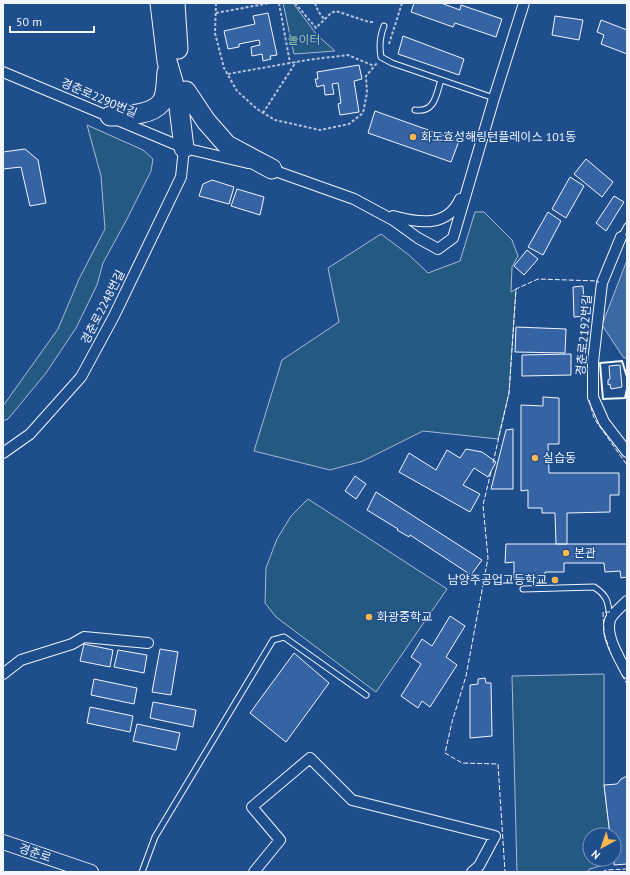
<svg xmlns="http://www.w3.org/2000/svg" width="630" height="875" viewBox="0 0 630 875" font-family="'PT Sans','Noto Sans KR',sans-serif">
<rect width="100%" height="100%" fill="#1f4e8c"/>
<path fill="#245a82" stroke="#a8bbd7" d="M283,3H293L317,35L335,51L294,54Z
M87,125L143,150L153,159L151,171L127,219L103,263L97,285L76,328L46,373L8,419L3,421V406L58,329L79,279L105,229L101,176Z
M475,212H484L512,240L518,256L512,267L511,292L516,289L509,393L498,439L423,431L363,461L330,470L254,451L282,360L339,322L328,268L381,234L409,255L428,273L460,261Z
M308,499L447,589L376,692L276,617L265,603L266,568L277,539L291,516Z
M604,674V785L610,835H590V859H613L614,862L590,869L586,872H517L512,676Z"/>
<path fill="#3b69a3" stroke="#a8bbd7" d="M627,260V359L623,357L602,325Z"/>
<path fill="#3563a3" stroke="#f2f6ff" d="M414,3H441L460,10L461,5L502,19L496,37L455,23L453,27L411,12Z
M268,13L277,55L270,56L271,59L263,61L262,54L252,56L251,47L260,45L259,40L239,44V47L228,49L224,31L255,24L253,16Z
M555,16L583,20L579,40L552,35Z
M601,20L627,30V54L601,44L604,35L597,32Z
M403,36L464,59L459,75L398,54Z
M359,65L362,79L354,81L359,112L340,115L338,104L341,103L338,83L332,84L334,94L325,95L324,85L317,87L315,79H318L317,72Z
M375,111L459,141L451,162L368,133Z
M25,149L38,160L46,203L30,206L21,167L3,169V152Z
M586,159L613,182L602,197L574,174Z
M570,177L584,186L566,218L552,209Z
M212,180L234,187L229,204L199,196L203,184Z
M237,189L264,197L260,215L231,206Z
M614,196L624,202L606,231L596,223Z
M548,212L561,221L543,255L528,247Z
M527,250L538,259L524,275L514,266Z
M583,286L585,316L574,317L573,287Z
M516,327L566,329L565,353L515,352Z
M571,354V375L522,376V355Z
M620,365L622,387L611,389L610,384L608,385V380L610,379L609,366Z
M543,397L559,398V444H548L549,473H619V495H610V512L567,513V544H556L555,513H542V508H528V490L521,491V405L543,406Z
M513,429V489H491L506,430Z
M466,449L482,452L496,462L488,477L474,468L463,485L480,494L470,512L399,472L409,453L436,470L447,450L460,458Z
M355,476L366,484L356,499L345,491Z
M376,492L482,560L471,575L410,535L409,537L397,530L398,529L367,510Z
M506,544H627V577L621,578L620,571L605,572L604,563H564V572H545V578H514V562L505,563Z
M450,616L465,626L446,657L457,665L430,707L422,701L418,708L401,696L421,664L411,657L422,639L432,646Z
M84,644L113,650L110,667L80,661Z
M160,649L178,652L171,695L152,692Z
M118,650L147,655L144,673L114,667Z
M294,653L329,683L286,742L250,713Z
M485,678L486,683H491L492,736L470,738V685L478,684V679Z
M94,679L137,688L134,704L91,695Z
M153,702L196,710L193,727L150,718Z
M90,707L133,716L130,732L87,723Z
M137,724L180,733L176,750L133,741Z
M627,776V864L614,865V835H610L604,785L617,784L621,779Z"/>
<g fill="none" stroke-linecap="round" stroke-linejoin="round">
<g stroke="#f2f6ff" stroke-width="7">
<path id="lane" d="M384,26C380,36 379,46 381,57L392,63L494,98
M415,110C435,113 436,95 441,80
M621,237L627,226
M523,589L594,587C608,596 608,602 610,618
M142,872L155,837L273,640L284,637L366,695"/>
</g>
<g stroke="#f2f6ff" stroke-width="12">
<path id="street" d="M3,72L184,148L248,163
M267,168L354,199L393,220L418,238L438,249L453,238L494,98L524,3
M393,216C419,223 447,228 460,199
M621,237L602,283L593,362V397L604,422L627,452
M3,453L30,434L81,377L114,316L181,177L184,148
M627,601C622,606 612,614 610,620C605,636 620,659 627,673
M3,674L21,660L72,644L84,637L148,643
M254,872L280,840L252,807L310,758L352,800L495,836L479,866L472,872"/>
</g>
<g stroke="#f2f6ff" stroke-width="16">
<path id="secondary" d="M3,842L91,872"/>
</g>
<g stroke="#f2f6ff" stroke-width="21">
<path id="highway" d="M160,3L167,61L178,99L184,148
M175,3L178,49
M186,91L206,121L227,145L272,169
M110,116C126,115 150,116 161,103C167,95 166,81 167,72"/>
</g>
<path stroke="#b3c4dc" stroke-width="2" stroke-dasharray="3 2" stroke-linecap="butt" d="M216,3L215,33L224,68L237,91L257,109L275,120L320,130L349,124L363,113L367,93L366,76L377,63
M279,3L290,63
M295,3L316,28L331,13L336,11L369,22H373
M315,3L318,11L324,19
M216,13L270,3
M389,44L402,3
M228,74L307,60L348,55L374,66
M263,113L296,62"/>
<use href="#lane" stroke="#1f4e8c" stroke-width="5"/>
<use href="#street" stroke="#1f4e8c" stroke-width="10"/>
<use href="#secondary" stroke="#1f4e8c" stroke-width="14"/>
<use href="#highway" stroke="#1f4e8c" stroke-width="19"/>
<path stroke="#f2f6ff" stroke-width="1" stroke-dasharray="5 2" stroke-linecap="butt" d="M589,400L594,418L598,424L627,465
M493,463L509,393L516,289L538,279L598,281V283
M491,472L483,505L488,558L466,676L452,722L445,753L462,763L498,764L505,872
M610,612H603L604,633L611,654
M622,675L627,684
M602,872L606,870L627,869"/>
<path stroke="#f2f6ff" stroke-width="2" d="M627,377L622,361L600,363L603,399L625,398L627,389"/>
</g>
<g fill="#ffb74d" stroke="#1f4e8c" stroke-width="1.5">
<circle cx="413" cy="137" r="4"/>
<circle cx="535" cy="458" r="4"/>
<circle cx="566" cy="553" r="4"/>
<circle cx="555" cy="580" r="4"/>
<circle cx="369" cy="617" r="4"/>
</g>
<g text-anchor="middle" stroke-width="3" stroke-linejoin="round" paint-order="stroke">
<g font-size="12" fill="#97c8a6" stroke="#1f4e8c">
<text x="304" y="44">놀이터</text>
</g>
<g font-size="12" fill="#f2f6ff" stroke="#1f4e8c">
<text transform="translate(99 98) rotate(23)" y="4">경춘로2290번길</text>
<text transform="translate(103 307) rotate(-63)" y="4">경춘로2248번길</text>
<text transform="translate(584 335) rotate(-85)" y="4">경춘로2192번길</text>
<text transform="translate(35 853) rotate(19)" y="4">경춘로</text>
</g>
<g font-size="12" fill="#f2f6ff" stroke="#1f4e8c" text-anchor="start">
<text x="421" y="141">화도효성해링턴플레이스 101동</text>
<text x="543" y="462">실습동</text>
<text x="574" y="557">본관</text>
<text x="547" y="584" text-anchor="end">남양주공업고등학교</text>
<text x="377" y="621">화광중학교</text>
</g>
</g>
<rect width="630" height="875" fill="none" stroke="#f2f6ff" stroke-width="8"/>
<g transform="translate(602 847) rotate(220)"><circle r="19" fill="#1f4e8c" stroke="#7391ba"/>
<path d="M0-3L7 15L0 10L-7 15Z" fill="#ffb74d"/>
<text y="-6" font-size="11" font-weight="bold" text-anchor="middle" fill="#f2f6ff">N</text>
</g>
<path d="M10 26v6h84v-6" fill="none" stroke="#f2f6ff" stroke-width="2"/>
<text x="16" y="26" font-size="12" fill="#f2f6ff" stroke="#1f4e8c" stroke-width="3" paint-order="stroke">50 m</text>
</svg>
